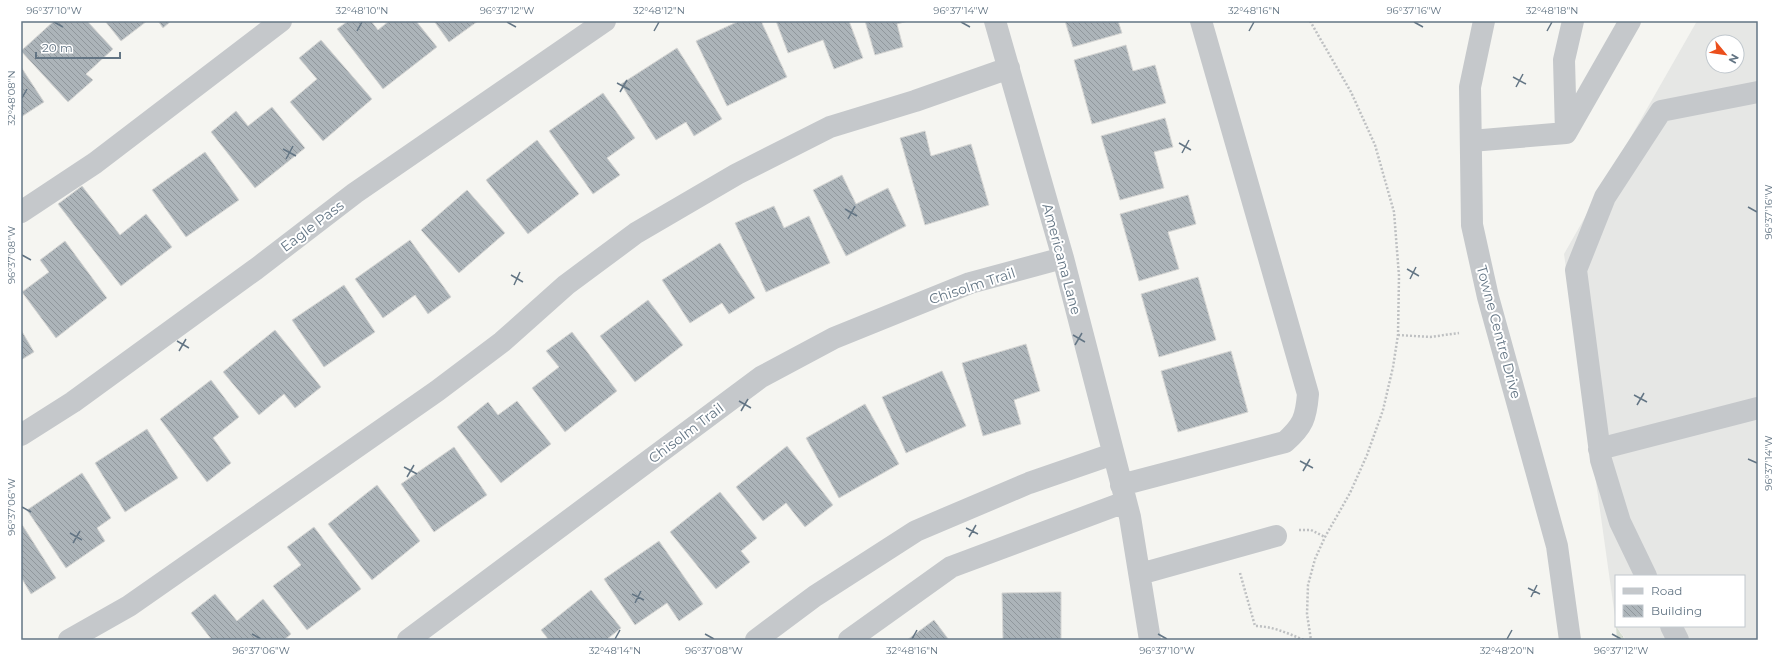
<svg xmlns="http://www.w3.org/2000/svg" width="1779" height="661" viewBox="0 0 1779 661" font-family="Montserrat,sans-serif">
<defs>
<pattern id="grass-tufts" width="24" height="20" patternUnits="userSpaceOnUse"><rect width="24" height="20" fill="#d6ddd2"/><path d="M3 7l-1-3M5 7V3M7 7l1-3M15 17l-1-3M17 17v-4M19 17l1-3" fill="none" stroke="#b1b8b0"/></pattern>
<pattern id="building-back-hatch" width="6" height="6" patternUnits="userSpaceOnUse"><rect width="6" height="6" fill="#acb4b9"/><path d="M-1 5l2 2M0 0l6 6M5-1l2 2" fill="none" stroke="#90979c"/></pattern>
</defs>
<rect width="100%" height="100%" fill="#f5f5f1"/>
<path fill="#e6e7e5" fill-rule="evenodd" d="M1697,21H1758V640H1626L1616,626H1744V576H1616V624L1564,254ZM1713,42H1737V66H1713Z"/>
<path fill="url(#grass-tufts)" d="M1616,626L1625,640H1617Z"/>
<path fill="url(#building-back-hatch)" stroke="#d6d6d4" d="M54,21H87L113,49L86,74L93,80L68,102L21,51Z
M105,21H147L121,41Z
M158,21H171L163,28Z
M348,21H371L378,30L389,21H416L437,47L383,89L337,29Z
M434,21H478L449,42Z
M739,21H761L787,77L727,106L696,41Z
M776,21H849L863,58L834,69L823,40L788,53Z
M865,21H908L897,24L903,47L875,55Z
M1065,21H1118L1122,33L1073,47Z
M321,40L372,99L323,141L290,102L317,79L299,58Z
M1126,45L1133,71L1155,65L1166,103L1092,124L1074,60Z
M677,48L722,119L694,136L686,122L656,140L621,84Z
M21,67L44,102L21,117Z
M603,93L635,138L607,158L620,175L593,194L549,131Z
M272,107L305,148L255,188L211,132L236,111L248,126Z
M1165,118L1173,147L1154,152L1164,188L1120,200L1101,136Z
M925,131L931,156L971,144L989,205L925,225L900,138Z
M537,140L579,194L528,234L486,180Z
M205,152L239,200L186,237L152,190Z
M842,175L856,204L888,188L906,226L846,256L813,190Z
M82,186L120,235L146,214L172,247L121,286L58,204Z
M467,190L505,233L459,273L421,230Z
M1188,195L1196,224L1168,232L1179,269L1139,281L1120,214Z
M774,206L784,228L809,216L830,263L766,292L735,223Z
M410,240L451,297L428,314L415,295L383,318L355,279Z
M65,241L107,298L56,338L22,292L49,272L40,260Z
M720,243L755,298L729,314L722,303L690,323L662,280Z
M1198,277L1216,340L1159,357L1141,294Z
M344,285L375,332L324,367L292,320Z
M648,300L683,345L635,382L600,336Z
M21,330L34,352L21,360Z
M275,330L321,387L295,408L284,394L259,415L223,372Z
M572,332L617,391L565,432L532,388L559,367L546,351Z
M1026,344L1040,391L1014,400L1021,424L983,436L962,363Z
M1231,351L1248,412L1178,432L1161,371Z
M942,371L966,426L906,453L882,397Z
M211,380L239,417L213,438L231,463L207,482L160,419Z
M517,401L551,444L501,483L457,427L488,402L498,415Z
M865,404L899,464L839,498L806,438Z
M147,429L178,478L125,512L95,463Z
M787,446L833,505L805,527L786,503L763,521L736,487Z
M454,447L487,495L434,532L401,484Z
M82,473L111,518L97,528L105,541L66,568L27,510Z
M377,485L420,541L372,580L328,524Z
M720,492L757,538L741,551L750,562L716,589L670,532Z
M21,523L56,578L31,594L21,577Z
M314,527L361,589L307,630L273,586L301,565L287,547Z
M659,541L703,604L679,621L667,603L635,625L604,579Z
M591,590L621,628L606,640H549L541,630Z
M1061,592V640H1003L1002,593Z
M215,594L237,621L263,599L291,634L284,640H212L191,613Z
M934,620L949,640H907Z"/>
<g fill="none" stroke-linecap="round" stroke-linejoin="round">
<path stroke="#bec0c2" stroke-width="2.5" stroke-dasharray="2 2" stroke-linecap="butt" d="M1310,21L1351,92L1375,145L1394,212L1399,276L1398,335L1393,367L1383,410L1367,455L1350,493L1325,537L1315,559L1308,585L1307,614L1311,640
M1398,335L1430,337L1459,333
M1299,530H1311L1325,537
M1240,573L1255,626C1272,626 1287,633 1304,640"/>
<path stroke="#c5c8cb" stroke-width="22" d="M995,21L1063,258L1130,517L1150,640
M1484,21L1470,87L1472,225L1488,297L1557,546L1570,640
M1566,133L1564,60L1573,21
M1471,141L1566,133L1630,21
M21,212L95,163L281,21
M21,435L73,402L256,269L355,193L605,21
M1599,449L1758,408
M1121,485L1285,442C1303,426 1306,418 1308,394L1201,21
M1140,574L1276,536
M1646,576L1620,522L1601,460L1576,270L1605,197L1661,111L1758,92
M1671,626L1678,640
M69,640L129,606L437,391L502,342L566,285L636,233L737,174L830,127L915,101L1009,68
M408,640L761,377L834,338L970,283L1063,258
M756,640L815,596L916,531L1029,483L1113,454
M849,640L951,567L1125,502"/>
</g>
<path fill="none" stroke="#637584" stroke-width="1.5" d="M54,22L63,27M507,22L516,27M961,22L970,27M1414,22L1423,27M357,31L362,22M654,31L659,22M1249,31L1254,22M1547,31L1552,22M1513,77L1526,84M617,83L630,90M1516,87L1523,74M620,92L627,80M22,98L27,89M1179,143L1191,150M283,149L296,156M1182,153L1189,140M286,159L293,146M1748,207L1757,212M845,209L857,216M848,219L855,206M22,255L31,260M1407,269L1419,276M511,275L523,282M1410,279L1416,267M514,285L520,272M1073,335L1085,342M177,341L189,348M1075,345L1082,333M179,351L186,339M1634,395L1647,402M739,401L751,408M1637,405L1644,393M741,411L748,399M1748,459L1757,463M1300,461L1313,468M404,467L417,474M1303,471L1310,459M407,477L414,465M22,507L31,512M966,528L978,534M70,533L82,540M969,537L976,525M73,543L80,531M1528,588L1540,594M632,594L644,600M1531,597L1537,585M635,603L641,591M252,634L261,639M705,634L714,639M1158,634L1167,639M1612,634L1621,639M615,639L620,630M912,639L917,630M1507,639L1512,630"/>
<g text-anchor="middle" stroke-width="4" stroke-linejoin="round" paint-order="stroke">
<g font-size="14" fill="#637584" stroke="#fff">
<text transform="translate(312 226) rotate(-37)" y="5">Eagle Pass</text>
<text transform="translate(1062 259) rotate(75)" y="5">Americana Lane</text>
<text transform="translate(972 286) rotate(-18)" y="5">Chisolm Trail</text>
<text transform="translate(1499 332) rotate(75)" y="5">Towne Centre Drive</text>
<text transform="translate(686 433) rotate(-37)" y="5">Chisolm Trail</text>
</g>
</g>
<rect width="1779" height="661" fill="none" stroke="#ffffff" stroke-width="44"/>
<rect x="1615" y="575" width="130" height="52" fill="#ffffff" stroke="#c1c8ce"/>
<rect x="1623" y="588" width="20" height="6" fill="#c5c8cb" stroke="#c1c8ce"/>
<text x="1651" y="595" font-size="12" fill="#637584">Road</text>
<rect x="1623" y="605" width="20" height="12" fill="url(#building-back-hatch)" stroke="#c1c8ce"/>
<text x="1651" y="615" font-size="12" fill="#637584">Building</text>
<g transform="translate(1725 54) rotate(119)"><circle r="19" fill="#ffffff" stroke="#c1c8ce"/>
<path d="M0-3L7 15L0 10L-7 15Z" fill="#eb4f1c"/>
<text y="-6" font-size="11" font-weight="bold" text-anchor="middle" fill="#637584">N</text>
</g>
<path d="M36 52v6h84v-6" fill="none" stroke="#637584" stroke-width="2"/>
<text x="42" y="52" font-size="12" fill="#637584" stroke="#ffffff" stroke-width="3" paint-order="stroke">20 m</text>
<rect x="22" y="22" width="1735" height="617" fill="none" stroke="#637584" stroke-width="1.5"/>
<g font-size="10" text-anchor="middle" fill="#637584">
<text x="54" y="14">96°37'10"W</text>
<text x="362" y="14">32°48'10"N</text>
<text x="507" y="14">96°37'12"W</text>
<text x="659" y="14">32°48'12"N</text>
<text x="961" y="14">96°37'14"W</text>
<text x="1254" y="14">32°48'16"N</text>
<text x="1414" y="14">96°37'16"W</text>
<text x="1552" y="14">32°48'18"N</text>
<text transform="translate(11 98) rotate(-90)" y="4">32°48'08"N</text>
<text transform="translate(1768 212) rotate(-90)" y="4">96°37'16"W</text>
<text transform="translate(11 255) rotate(-90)" y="4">96°37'08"W</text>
<text transform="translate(1768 463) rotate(-90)" y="4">96°37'14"W</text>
<text transform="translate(11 507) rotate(-90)" y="4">96°37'06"W</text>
<text x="261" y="654">96°37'06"W</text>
<text x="615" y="654">32°48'14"N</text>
<text x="714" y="654">96°37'08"W</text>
<text x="912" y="654">32°48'16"N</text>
<text x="1167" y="654">96°37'10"W</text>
<text x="1507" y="654">32°48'20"N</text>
<text x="1621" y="654">96°37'12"W</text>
</g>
</svg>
